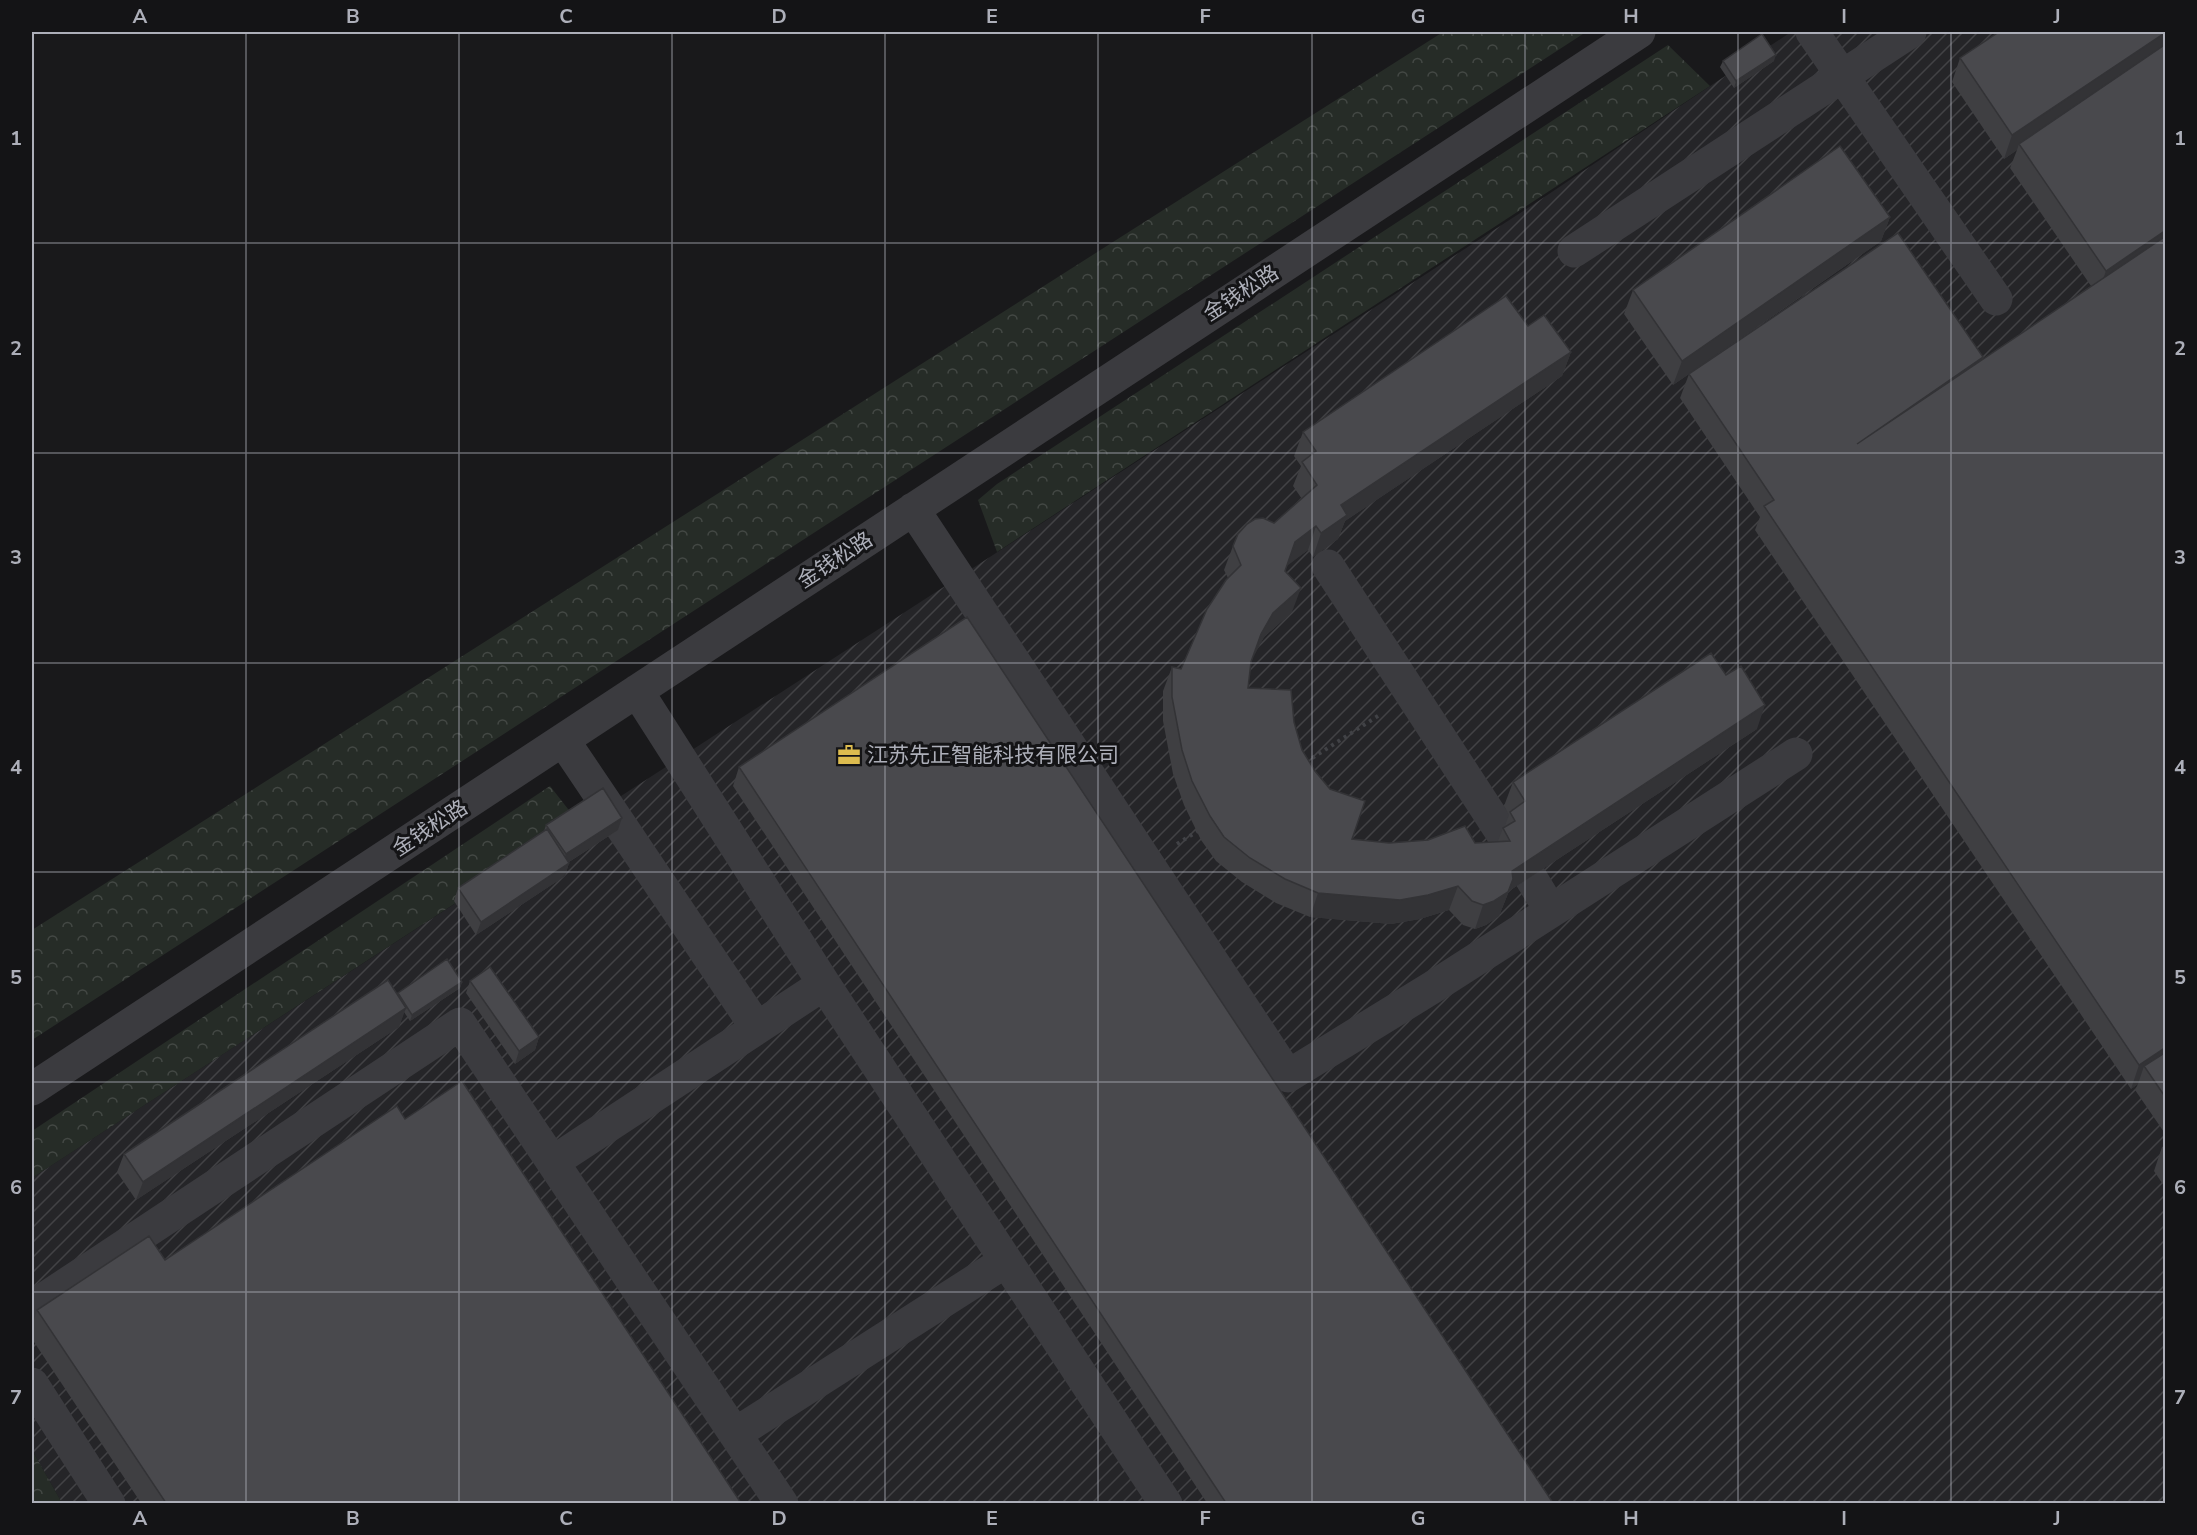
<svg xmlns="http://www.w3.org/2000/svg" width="2197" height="1535" viewBox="0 0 2197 1535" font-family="'Nunito Sans','Noto Sans SC',sans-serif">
<defs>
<pattern id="industrial-furrows" width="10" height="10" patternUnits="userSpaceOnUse" patternTransform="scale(1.5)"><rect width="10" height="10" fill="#252528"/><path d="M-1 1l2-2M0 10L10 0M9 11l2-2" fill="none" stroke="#424245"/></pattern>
<pattern id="forest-crowns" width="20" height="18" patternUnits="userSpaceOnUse" patternTransform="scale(1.5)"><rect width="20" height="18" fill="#262c27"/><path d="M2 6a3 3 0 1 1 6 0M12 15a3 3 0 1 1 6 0" fill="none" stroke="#434844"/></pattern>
</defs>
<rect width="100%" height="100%" fill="#19191b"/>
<path fill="url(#industrial-furrows)" d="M1791,32H2165V1503H62L32,1450V1178L1531,206Z"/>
<path fill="url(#forest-crowns)" d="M1443,32H1586L32,1040V930Z
M1668,45L1710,86L997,552L978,500L997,484Z
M550,786L579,823L32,1178V1131Z
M32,1450L62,1503H32Z"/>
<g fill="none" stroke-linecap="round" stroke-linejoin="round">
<path stroke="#414246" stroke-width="4" stroke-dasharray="3 4.5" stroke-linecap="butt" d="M1306,762L1381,714
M1177,844L1201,829"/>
<path stroke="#3b3b3f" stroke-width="33" d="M1812,32L1996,299
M1574,251L1910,32
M913,509L1288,1076L1433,987L1796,754
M1328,566L1502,833
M637,691L824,984L1166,1504
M563,740L757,1028
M1531,878L1551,911
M32,1089L1639,32
M553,1162L824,984
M32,1307L460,1024L782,1504
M32,1384L109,1504
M735,1434L1006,1261"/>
</g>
<path fill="#3f3f42" d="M2166,32V1135L2135,1090L2138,1084L2131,1089L1755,530L1760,517L1680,398L1689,374L1673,385L1624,314L1633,290L1890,217L1881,241L1710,360L1983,357L1982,360L2091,286L2010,168L2017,150L2004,159L1952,82L1960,58Z
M1723,61H1774L1734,88L1720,67Z
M1528,326L1571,352L1562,376L1345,521L1338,539L1313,557L1308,550L1287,565L1285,571L1292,612L1264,637L1253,656L1251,662L1248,688L1294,722L1302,750L1352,839L1389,843H1475L1498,841L1503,828L1505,826L1509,815L1504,806L1513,782L1757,729L1509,891L1499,916L1486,925L1475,929L1463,925L1449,910L1420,919L1391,924L1310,917L1276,903L1242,882L1216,861L1201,840L1184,805L1173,774L1163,721V691L1172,667L1181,669L1228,578L1224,570L1233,546L1274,523L1302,499L1293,486L1301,466L1294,456L1303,432Z
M739,767L1553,1503H1207L733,786Z
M622,818L618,830L569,862V863L565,876L476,935L454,901L458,888L544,831L546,825Z
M470,981L539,1037L535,1050L515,1064L466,993Z
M462,982L460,988L410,1021L404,1012L399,1027L136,1200L117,1172L124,1154L397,995L398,993Z
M405,1119L741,1503H141L32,1339V1326L37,1310L165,1260Z
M2166,1145V1189L2154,1171L2162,1147Z"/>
<path fill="#333336" d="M2166,32V50L2019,144L2017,150L2004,159L2012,135Z
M1776,55L1774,61L1734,88L1736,81Z
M1890,217L1881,241L1673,385L1682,361Z
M2166,230V248L2097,295L2106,271Z
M1571,352L1562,376L1345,521L1338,539L1313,557L1321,533L1341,505Z
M1983,357L1974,381L1857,444Z
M1316,526L1308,550L1287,566L1295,542Z
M1301,588L1292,612L1264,637L1253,658L1261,634L1273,613Z
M1765,705L1757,729L1509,891L1499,916L1486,925L1475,929L1483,905L1512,871Z
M622,818L618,830L561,867L566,854Z
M569,863L565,876L476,935L481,922Z
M1458,886L1449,910L1420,919L1391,924L1310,917L1318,893Z
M462,982L460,988L410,1021L412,1015Z
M406,1008L399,1027L136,1200L143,1182Z
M539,1037L535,1050L515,1064L519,1051Z
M2166,1047V1065L2144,1066L2138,1084L2131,1089L2139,1065Z"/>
<path fill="#49494d" stroke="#333336" stroke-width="1.5" d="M1999,32H2166L2012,135L1960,58Z
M1762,34L1776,55L1736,81L1723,61Z
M2166,44V230L2106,271L2019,144Z
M1840,146L1890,217L1682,361L1633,290Z
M1898,233L1983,357L1857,444L2166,236V1047L2139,1065L1764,506L1774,500L1689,374Z
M1506,296L1528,326L1544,315L1571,352L1341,505L1347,515L1321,533L1316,526L1295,542L1285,571L1301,588L1273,613L1261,634L1251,662L1248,688L1291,690L1294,722L1302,750L1315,771L1330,789L1365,801L1352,839L1389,843L1428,840L1465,826L1475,843L1510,841L1503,828L1515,821L1510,812L1525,801L1513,782L1711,653L1726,675L1741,666L1765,705L1512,871L1513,879L1508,892L1494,901L1483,905L1472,901L1458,886L1428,895L1400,900L1318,893L1285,879L1250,858L1224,837L1210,816L1192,781L1182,750L1172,697V667L1181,669L1207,609L1226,580L1241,565L1233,546L1238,534L1247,524L1255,519L1263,518L1274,523L1317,485L1302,462L1316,451L1303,432Z
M967,617L1553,1503H1226L739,767Z
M603,788L622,818L566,854L546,825Z
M547,829L569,863L481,922L458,888Z
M447,959L462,982L412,1015L398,993Z
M490,967L539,1037L519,1051L470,981Z
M388,980L406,1008L143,1182L124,1154Z
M2166,1052V1098L2144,1066Z
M462,1081L741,1503H166L37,1310L149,1236L165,1260L397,1106L405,1119Z"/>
<path fill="none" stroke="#adafb9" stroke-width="1.5" stroke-opacity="0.55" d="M246,32V1504M459,32V1504M672,32V1504M885,32V1504M1098,32V1504M1312,32V1504M1525,32V1504M1738,32V1504M1951,32V1504M32,243H2166M32,453H2166M32,663H2166M32,872H2166M32,1082H2166M32,1292H2166"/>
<defs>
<g id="office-bare" transform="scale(1.8)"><path d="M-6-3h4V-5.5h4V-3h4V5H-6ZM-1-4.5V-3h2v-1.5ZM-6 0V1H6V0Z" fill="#ddbc4f" stroke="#141416" stroke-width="2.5" paint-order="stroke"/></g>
</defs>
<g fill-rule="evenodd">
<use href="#office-bare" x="849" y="755"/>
</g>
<g text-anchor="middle" stroke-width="6" stroke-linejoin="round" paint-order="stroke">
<g font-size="21" fill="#adafb9" stroke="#141416">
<text transform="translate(1241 293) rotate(-33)" y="7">金钱松路</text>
<text transform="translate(835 560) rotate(-33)" y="7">金钱松路</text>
<text transform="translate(430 828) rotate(-33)" y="7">金钱松路</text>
</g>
<g font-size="21" fill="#adafb9" stroke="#141416" text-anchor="start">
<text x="867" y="762">江苏先正智能科技有限公司</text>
</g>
</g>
<rect width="2197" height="1535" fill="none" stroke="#141416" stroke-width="66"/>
<rect x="33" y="33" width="2131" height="1469" fill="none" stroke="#adafb9" stroke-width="2"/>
<g font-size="20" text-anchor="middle" font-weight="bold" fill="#adafb9">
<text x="140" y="23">A</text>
<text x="353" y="23">B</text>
<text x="566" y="23">C</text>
<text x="779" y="23">D</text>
<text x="992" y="23">E</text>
<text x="1205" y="23">F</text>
<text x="1418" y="23">G</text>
<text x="1631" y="23">H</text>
<text x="1844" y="23">I</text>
<text x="2057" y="23">J</text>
<text x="16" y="145">1</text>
<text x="2180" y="145">1</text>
<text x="16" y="355">2</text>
<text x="2180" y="355">2</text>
<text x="16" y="564">3</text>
<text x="2180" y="564">3</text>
<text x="16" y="774">4</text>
<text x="2180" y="774">4</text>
<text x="16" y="984">5</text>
<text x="2180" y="984">5</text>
<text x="16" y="1194">6</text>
<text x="2180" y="1194">6</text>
<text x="16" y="1404">7</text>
<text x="2180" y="1404">7</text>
<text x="140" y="1525">A</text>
<text x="353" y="1525">B</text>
<text x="566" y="1525">C</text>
<text x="779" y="1525">D</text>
<text x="992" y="1525">E</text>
<text x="1205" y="1525">F</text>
<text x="1418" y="1525">G</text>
<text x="1631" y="1525">H</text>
<text x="1844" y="1525">I</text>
<text x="2057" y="1525">J</text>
</g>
</svg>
